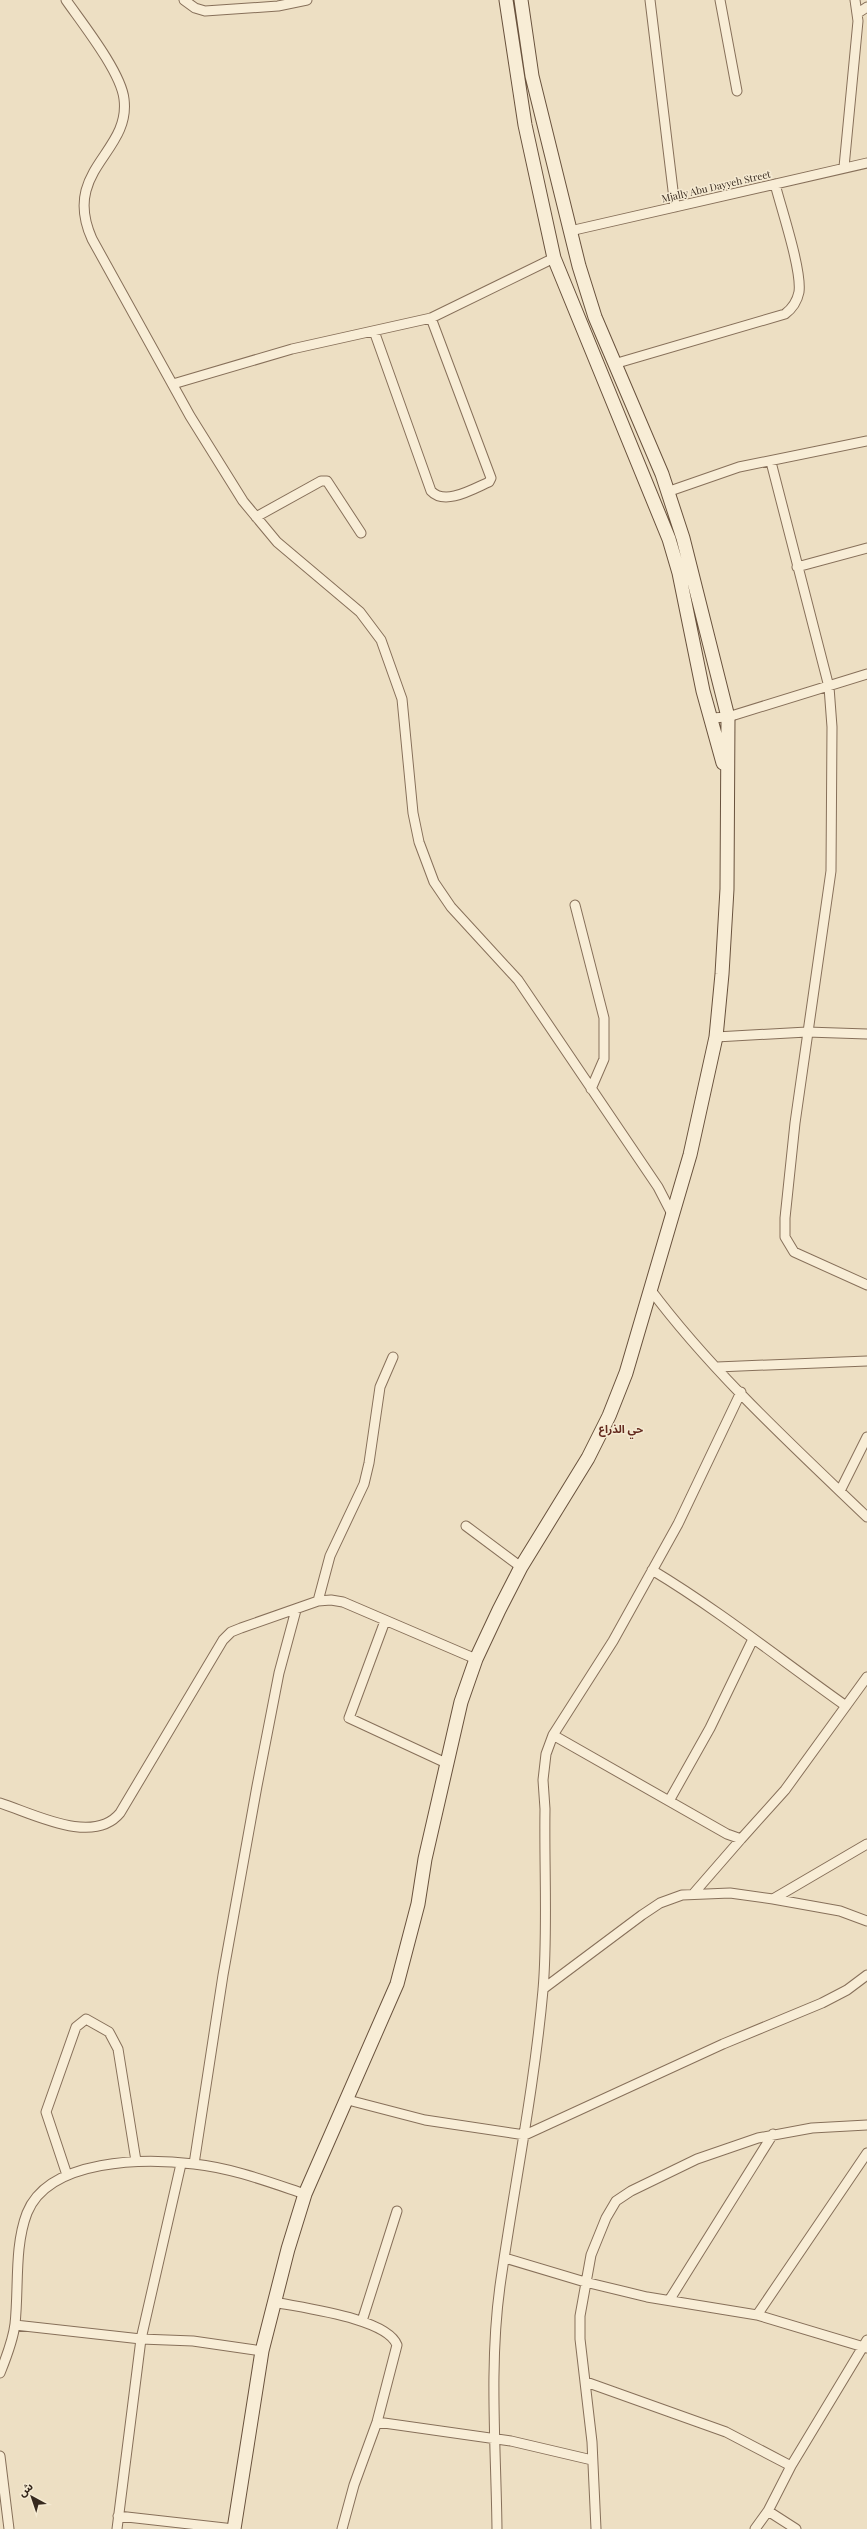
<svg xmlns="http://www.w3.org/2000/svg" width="867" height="2529" viewBox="0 0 867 2529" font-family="'Playfair Display','Noto Sans Arabic',serif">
<rect width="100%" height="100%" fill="#eddfc3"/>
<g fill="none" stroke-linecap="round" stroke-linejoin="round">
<g stroke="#87705a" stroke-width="11">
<path id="street" d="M66,0C82,23 121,72 124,99C131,153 61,170 92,239L190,416L243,501L277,542L360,612L381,640L402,699L413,813L419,842L434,882L451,907L518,980L658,1187L673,1216
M184,0L195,8L205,11L278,6L307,0
M650,0L675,207
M720,0L737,91
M858,13L867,7
M844,167L858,21L855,0
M570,231L867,163
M374,331L431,491C445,506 473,489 489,482L491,478L431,318
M614,364L785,314C793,308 797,302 799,292C802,270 781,208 775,184
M173,384L292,349L431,318L554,258
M771,462L829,687L832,727L831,871L795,1123L785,1218V1237L794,1252L867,1285
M667,492L739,467L867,441
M256,517L321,481H327L361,533
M797,567L867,548
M711,718L728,717L867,674
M575,905L604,1018V1059L591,1089
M716,1037L807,1032L867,1034
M650,1289C712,1372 793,1446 867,1517
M717,1367L867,1361
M840,1491L867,1437
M466,1526L521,1567
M652,1570C720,1611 781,1660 846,1706
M318,1601L330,1556L364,1484L369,1463L380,1387L393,1357
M385,1621L349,1718L446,1763
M553,1735L727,1834L741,1839L785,1790L867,1677
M669,1801L710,1728L753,1639
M0,1803C32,1813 93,1846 120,1813L223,1640L231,1632L241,1628L318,1601L331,1600L343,1602L476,1659
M694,1893L741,1839
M773,1899L867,1844
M543,1989L642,1915L660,1903L682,1895L730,1893L773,1899L840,1911L867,1921
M348,2100L425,2120L525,2135L723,2044L822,2003L847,1990L867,1975
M194,2164L223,1975L257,1786L279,1673L296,1610
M67,2175L46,2112L76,2027L86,2019L109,2032L118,2049L136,2161
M505,2258L585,2282L647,2297L757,2315L867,2348
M670,2299L773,2134
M274,2302C302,2308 387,2318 397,2345L377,2422L354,2485L342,2529
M757,2315L867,2153
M362,2321L397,2211
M15,2325L141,2339L193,2341L262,2351
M0,2373C6,2358 13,2341 15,2324C19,2288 14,2247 27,2213C49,2158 146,2158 194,2164C232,2168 269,2182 305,2194
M586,2382L726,2432L791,2466
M377,2422L511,2441L592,2460
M0,2456L9,2529
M118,2516L234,2529
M117,2529L141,2339L181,2164
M497,2529C496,2448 489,2366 500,2286C514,2187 534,2090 543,1990C548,1931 544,1868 545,1809L543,1780L546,1754L553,1735L613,1641L678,1524L741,1392
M596,2529L592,2442L580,2339V2316L591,2255L606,2218L616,2201L631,2191L697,2159L758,2138L812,2128L867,2125
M755,2529L768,2511
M796,2529L768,2511L791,2466L867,2340"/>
</g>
<g stroke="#69523d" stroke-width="15">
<path id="secondary" d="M506,0L525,125L554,258L669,539L679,573L703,691L723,763
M234,2529L262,2351L288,2249L305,2194L397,1984L418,1904L425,1859L461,1702L476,1659L499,1610L521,1567L588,1458L609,1416L626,1373L690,1155L716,1037L722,974L727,889L728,717L683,538L662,474L595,317L579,266L532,76L521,0"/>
</g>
<use href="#street" stroke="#f8edd6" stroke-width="9"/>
<use href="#secondary" stroke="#f8edd6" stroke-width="13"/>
</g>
<g text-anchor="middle" stroke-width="3" stroke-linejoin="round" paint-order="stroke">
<g font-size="10" fill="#37291e" stroke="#f5ead2">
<text transform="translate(716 186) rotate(-13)" y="4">Mjally Abu Dayyeh Street</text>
</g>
<g font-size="11" font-weight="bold" fill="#632a1e" stroke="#f5ead2">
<text x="621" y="1433">حي الذراع</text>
</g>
</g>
<g transform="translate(32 2497) rotate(320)" stroke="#f5ead2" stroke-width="3" paint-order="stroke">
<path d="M0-3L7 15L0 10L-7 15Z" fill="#37291e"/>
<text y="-6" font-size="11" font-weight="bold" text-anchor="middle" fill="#37291e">ش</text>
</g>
</svg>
